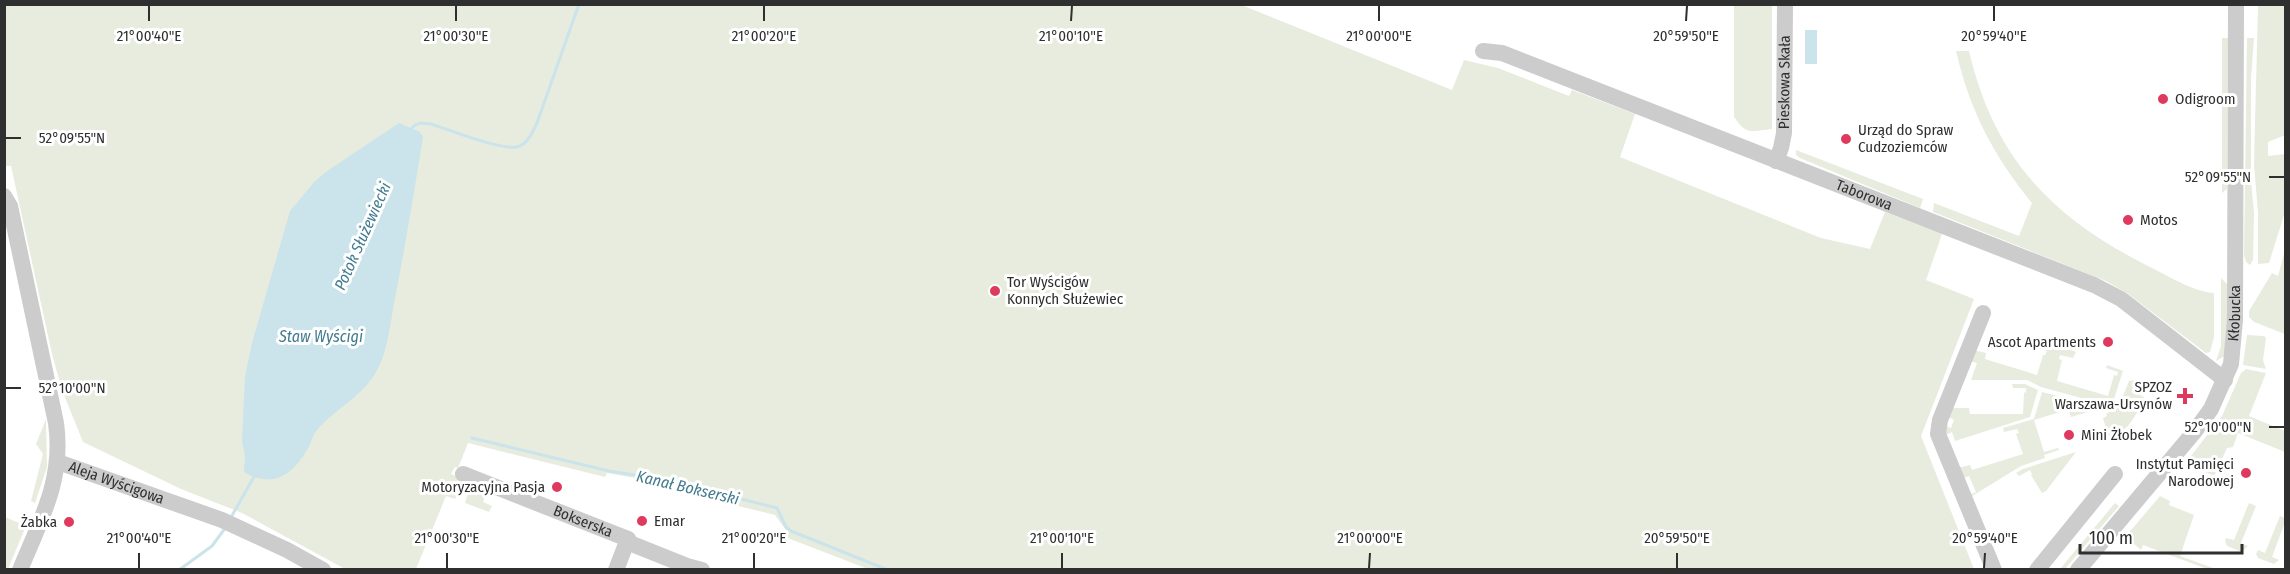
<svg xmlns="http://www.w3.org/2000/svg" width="2290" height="574" viewBox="0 0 2290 574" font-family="'Fira Sans Condensed',sans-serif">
<rect width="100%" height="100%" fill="#fff"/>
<path fill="#e7ecde" d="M1239,4L1452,90L1464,60L1498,68L1569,96L1572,90L1635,114L1620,157L1821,238L1870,249L1885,212L1942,234L1926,280L1974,299L1921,436L1974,569H868L785,537L788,533L775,515L685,493V487L607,473L605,477L468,443L458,468L455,467L451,474L463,479L455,499L446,496L416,569H345L242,513L181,489L83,442L62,390L52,354L11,166H5L4,5Z
M1734,5H1772V129C1751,131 1747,136 1734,117Z
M2258,5H2286L2285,135L2268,142V156L2285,154V212L2269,263L2258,264V213L2254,164Z
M2222,38H2228L2227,189L2222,193Z
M2247,38H2254L2251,79V181L2254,213L2253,260L2250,265L2246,262L2244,255Z
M1956,51H1969C1994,157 2050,216 2146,265C2167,275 2191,291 2214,293V337L2210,352L2206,353L2127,293L2106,281L1933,212L1934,203L2019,236L2032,203C1993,155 1970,111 1956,51Z
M1796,150L1923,199L1920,208L1800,158L1796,155Z
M2285,250L2286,334H2285L2254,322L2249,317V311L2272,273L2278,276Z
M2221,278L2229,286V305L2225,356L2216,361L2221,346Z
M2247,335L2264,336L2266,338L2263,360L2266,369L2243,365Z
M2037,337L2076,352L2073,358L2060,355L2059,359L2062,360L2057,381L2108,396L2114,375L2117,376L2118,372L2106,368L2107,365L2123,371L2113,402L2105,407H2098L2085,399L2041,387L2027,380H1971L1977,363L1970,361L1973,350L1986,353L1985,359L2037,375L2043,355H2045L2047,351L2034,347Z
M2246,369L2266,373L2249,416L2285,431V452L2238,433L2233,447L2227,448L2214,476L2189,464L2187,461L2222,416L2241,373Z
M2134,380L2140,383L2141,391L2140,395L2144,397C2137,415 2128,432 2109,438L2103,418L2107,416L2106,414L2119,406L2129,381Z
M2012,384H2025L2038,390L2030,417L1955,441L1952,432L1943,436V425L1951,428L1954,420L1946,416L1950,408H1969L1970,414H2023L2024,393L2026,392V388H2013Z
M2042,392L2085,403L2088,412L2071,417L2067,406L2062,408L2063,411L2034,420L2044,452L2058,448L2059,450L2044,455L2045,458L2021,466L1969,498L1968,496L1976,492L1969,476L1961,479L1957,468L1970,465L1972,470L2023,454L2016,434L2019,433L2017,429L2004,432L2003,428L2034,419Z
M46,419L47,467L35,503L31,501L43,454L36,444Z
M2076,452L2046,491L2042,493L2031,475L2032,474L2030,470L2019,476L2016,473L2023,469Z
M470,486L480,490L488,489L483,502L492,506L489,512L465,503Z
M2160,496L2170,501L2169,505L2194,515L2180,556L2216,569H2207L2143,545L2141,550L2127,538L2126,536Z
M2115,503L2119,506L2065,569H2060Z
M2249,503L2256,506L2241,543L2248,546L2242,552L2227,546L2225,541L2226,538L2234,540Z
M2280,516L2285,518V522L2272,557L2279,560L2274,564L2258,558L2256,554L2258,550L2265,553Z
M5,517L26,526L8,569H5Z"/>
<path fill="#cbe3ea" d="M1805,30H1817V64H1805Z
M399,123L420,132L423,137C414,192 405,248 394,303C390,326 387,357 373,377C358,399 334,410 317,430C312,436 311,444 307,450C291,477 272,488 244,472L245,456L242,441L245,377L252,343L290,211L315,181L330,169Z"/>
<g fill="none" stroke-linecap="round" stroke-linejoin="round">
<path stroke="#cbe3ea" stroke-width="3" d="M411,129C416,122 423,123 431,124C447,129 507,153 520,146C529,141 533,131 537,123L579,4
M472,438L609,471L661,479L777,508L786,527L791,531L888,570
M230,519L255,475
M179,570L212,546L226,527"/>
<g stroke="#ccc" stroke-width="16">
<path id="s1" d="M1483,51L1502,53L2094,285L2121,299L2225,380"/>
<path id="s2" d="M1776,161L1781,148L1784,133L1785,4"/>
<path d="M4,196L10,206L56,423C64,479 41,519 20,570"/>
<path d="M1983,313L1940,420L1938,434L1994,570"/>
<path id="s3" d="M58,462L222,520L287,550L323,570"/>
<path id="s4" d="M463,474L628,539"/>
<path d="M627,542L687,566L702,570"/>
<path d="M616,570L628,539"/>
<path d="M2037,570L2115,474"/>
<path id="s5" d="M2078,570L2195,431L2211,409L2231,364L2235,320L2236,4"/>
</g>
</g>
<path fill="none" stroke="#2f2f2f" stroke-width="2" d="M149,21V6M456,21V6M764,21V6M1071,21L1072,6M1379,21V6M1686,21L1687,6M1994,21V6M6,138H21M2269,177H2284M6,388H21M2269,427H2284M139,568V553M447,568V553M754,568V553M1062,568V553M1369,568L1370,553M1677,568V553M1984,568L1985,553"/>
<g fill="#dd3a5e" stroke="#fff" stroke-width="2">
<circle cx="2163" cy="99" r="6"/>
<circle cx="1846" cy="139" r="6"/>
<circle cx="2128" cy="220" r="6"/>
<circle cx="995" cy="291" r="6"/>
<circle cx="2108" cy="342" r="6"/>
<path d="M2182 387h6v6h6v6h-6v6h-6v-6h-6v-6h6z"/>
<circle cx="2069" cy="435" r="6"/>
<circle cx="2246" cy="473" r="6"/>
<circle cx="557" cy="487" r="6"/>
<circle cx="642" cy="521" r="6"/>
<circle cx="69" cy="522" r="6"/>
</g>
<g text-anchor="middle" stroke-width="6" stroke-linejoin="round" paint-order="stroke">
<g font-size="15" fill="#2f2f2f" stroke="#fff">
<text dy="5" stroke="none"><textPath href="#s2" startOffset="80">Pieskowa Skała</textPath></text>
<text dy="5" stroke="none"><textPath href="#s1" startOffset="408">Taborowa</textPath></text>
<text dy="5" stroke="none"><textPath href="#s5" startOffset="309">Kłobucka</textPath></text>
<text dy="5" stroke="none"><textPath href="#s3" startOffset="62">Aleja Wyścigowa</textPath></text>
<text dy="5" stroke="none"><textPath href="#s4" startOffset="129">Bokserska</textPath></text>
</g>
<g font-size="15" fill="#2f2f2f" stroke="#fff" text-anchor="start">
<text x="2175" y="104">Odigroom</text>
<text x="1858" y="135">Urząd do Spraw<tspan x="1858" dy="17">Cudzoziemców</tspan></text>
<text x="2140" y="225">Motos</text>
<text x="1007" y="287">Tor Wyścigów<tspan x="1007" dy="17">Konnych Służewiec</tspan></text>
<text x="2096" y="347" text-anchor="end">Ascot Apartments</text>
<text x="2172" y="392" text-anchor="end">SPZOZ<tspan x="2172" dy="17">Warszawa-Ursynów</tspan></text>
<text x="2081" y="440">Mini Żłobek</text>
<text x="2234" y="469" text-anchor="end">Instytut Pamięci<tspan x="2234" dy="17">Narodowej</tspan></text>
<text x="545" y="492" text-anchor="end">Motoryzacyjna Pasja</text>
<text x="654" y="526">Emar</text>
<text x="57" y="527" text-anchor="end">Żabka</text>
</g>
<g font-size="16" font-style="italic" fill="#407b8e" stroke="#fff">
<text transform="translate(362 236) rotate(-66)" y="6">Potok Służewiecki</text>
<text x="321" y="342">Staw Wyścigi</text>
<text transform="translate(688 487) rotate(13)" y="6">Kanał Bokserski</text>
</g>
</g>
<g font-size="15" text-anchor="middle" fill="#2f2f2f" stroke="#fff" stroke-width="6" stroke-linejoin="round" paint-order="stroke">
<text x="149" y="41">21°00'40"E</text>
<text x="456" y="41">21°00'30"E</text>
<text x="764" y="41">21°00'20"E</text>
<text x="1071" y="41">21°00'10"E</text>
<text x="1379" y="41">21°00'00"E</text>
<text x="1686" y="41">20°59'50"E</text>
<text x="1994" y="41">20°59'40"E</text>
<text x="72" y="143">52°09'55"N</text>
<text x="2218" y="182">52°09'55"N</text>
<text x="72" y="393">52°10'00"N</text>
<text x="2218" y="432">52°10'00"N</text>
<text x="139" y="543">21°00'40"E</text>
<text x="447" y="543">21°00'30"E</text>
<text x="754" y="543">21°00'20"E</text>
<text x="1062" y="543">21°00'10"E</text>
<text x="1370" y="543">21°00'00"E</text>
<text x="1677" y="543">20°59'50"E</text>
<text x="1985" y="543">20°59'40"E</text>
</g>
<rect width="2290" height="574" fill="none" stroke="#2f2f2f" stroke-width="12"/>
<path d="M2080 544v9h162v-9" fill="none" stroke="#2f2f2f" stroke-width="3"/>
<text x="2089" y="544" font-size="18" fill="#2f2f2f" stroke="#ffffff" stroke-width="4.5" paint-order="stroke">100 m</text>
</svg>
